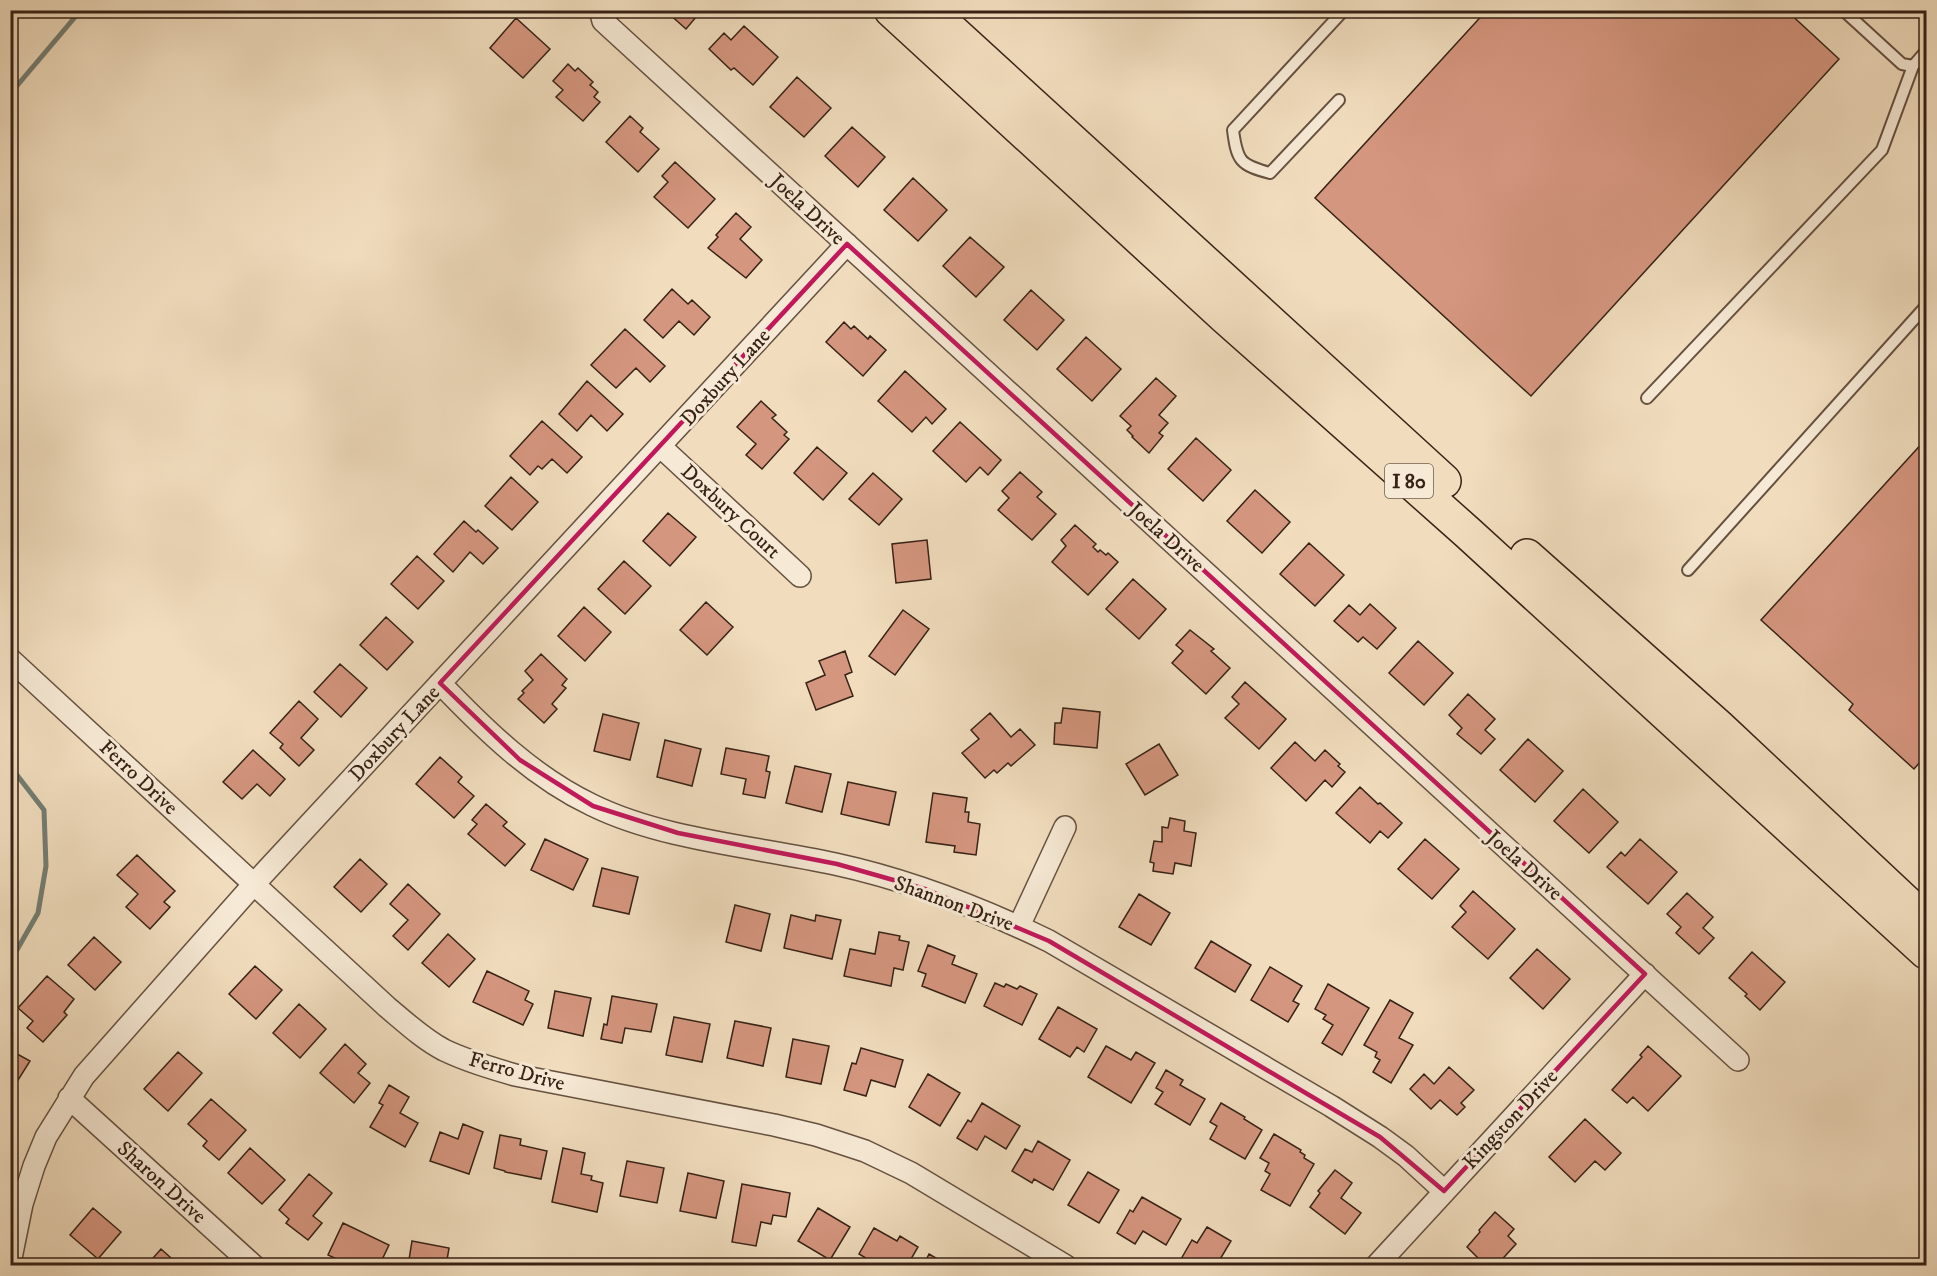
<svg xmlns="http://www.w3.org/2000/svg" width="1937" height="1276" viewBox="0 0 1937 1276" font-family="'IM FELL DW Pica',serif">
<rect width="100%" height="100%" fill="#f1ddbe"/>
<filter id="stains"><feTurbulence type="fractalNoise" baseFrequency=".00333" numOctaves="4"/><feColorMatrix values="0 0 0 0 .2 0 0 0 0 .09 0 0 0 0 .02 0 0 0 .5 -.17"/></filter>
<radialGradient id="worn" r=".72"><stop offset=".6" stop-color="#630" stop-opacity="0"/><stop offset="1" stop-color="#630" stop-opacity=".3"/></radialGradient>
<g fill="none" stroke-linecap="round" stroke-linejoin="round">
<path stroke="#737e74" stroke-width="5" d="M10,94L81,10
M10,766L44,810L46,866L38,913L14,955L10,958"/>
</g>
<path fill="#d5967f" stroke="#372216" stroke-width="1.5" d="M668,10H702L686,29L667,12Z
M1487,10H1786L1839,59L1531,396L1315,198Z
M516,18L550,49L523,78L490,48Z
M744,26L778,57L753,85L734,68L731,70L709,49L724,33L731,40Z
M568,64L575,71L578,68L593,82L590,85L598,92L594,97L600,102L583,121L556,97L563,90L553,81Z
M797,77L831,108L804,137L770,107Z
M630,116L643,128L640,132L659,149L638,172L606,142Z
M852,127L885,157L858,187L825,156Z
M675,162L715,199L688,228L654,197L668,182L662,176Z
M913,178L947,210L918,241L884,210Z
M736,213L751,227L740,239L762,260L746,278L708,248L718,237L716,235Z
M970,237L1004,267L976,297L943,266Z
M672,289L688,304L692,300L710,317L694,335L679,321L663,338L644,320Z
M1031,290L1064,320L1037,350L1004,320Z
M844,322L851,329L854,326L868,339L870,336L886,350L863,376L826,342Z
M625,329L665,366L650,382L636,368L616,388L591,365Z
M1086,337L1121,369L1092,401L1057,369Z
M905,371L946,409L932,424L926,417L912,432L878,401Z
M1156,378L1176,396L1159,415L1168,423L1159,433L1163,436L1149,453L1132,437L1133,436L1127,430L1131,426L1120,416Z
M587,381L623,414L607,431L591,415L577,431L559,414Z
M761,401L776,415L772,418L787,432L784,435L789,439L762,469L746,455L756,444L737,427Z
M542,421L582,457L567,473L552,459L542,469L538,466L530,475L510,456Z
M960,422L1001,460L988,475L980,467L966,482L933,451Z
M1196,438L1231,470L1203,501L1168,469Z
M1926,439V755L1914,769L1849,710L1853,704L1761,620Z
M817,447L847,473L823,500L794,473Z
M1020,472L1042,492L1037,497L1056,514L1032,540L998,510L1009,498L1002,491Z
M873,473L902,499L879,525L849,499Z
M511,477L538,502L512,530L485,506Z
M1255,490L1290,522L1262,553L1227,521Z
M668,513L696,537L670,566L643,541Z
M464,521L476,532L478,530L498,548L483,564L470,552L453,572L434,554Z
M1075,525L1096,544L1093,547L1098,552L1100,550L1106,555L1108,553L1118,562L1088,595L1052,562L1066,546L1061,540Z
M927,540L931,579L896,583L892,544Z
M1309,543L1344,575L1315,606L1280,574Z
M417,556L444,581L418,609L391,584Z
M624,561L651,586L625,614L598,589Z
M1133,579L1166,609L1139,639L1106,609Z
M706,602L733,627L707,655L680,630Z
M1370,604L1396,628L1377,649L1363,637L1358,642L1334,621L1349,605L1360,615Z
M584,607L611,632L585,661L558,636Z
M903,610L929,629L895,675L869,656Z
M386,617L413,642L387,670L360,645Z
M1190,630L1214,649L1211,651L1230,668L1206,694L1172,663L1183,651L1176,645Z
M1418,641L1453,673L1424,705L1389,673Z
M845,651L852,672L845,675L853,696L816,710L806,683L825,675L819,661Z
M541,654L567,679L562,685L566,688L552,704L557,709L544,723L518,699L524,693L522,691L533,680L525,671Z
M340,664L367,688L341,717L314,692Z
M1245,682L1286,719L1259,749L1225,718L1239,704L1232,697Z
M1468,694L1495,719L1485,730L1495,739L1481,754L1457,734L1462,728L1449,715Z
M299,701L318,719L301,738L314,750L299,766L280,748L283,744L270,733Z
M1063,708L1100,712L1097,748L1054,744L1055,723H1061Z
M990,713L1011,737L1020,729L1035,745L1011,766L1008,763L997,773L994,770L985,778L962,753L979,739L971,730Z
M603,714L639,723L630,760L594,751Z
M1528,739L1563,771L1535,802L1500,770Z
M665,740L701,749L692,786L657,777Z
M1295,742L1315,761L1325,750L1340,764L1338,766L1345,772L1332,787L1325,780L1306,801L1271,768Z
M1159,744L1178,775L1145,795L1126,764Z
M726,748L769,756L766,771L770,772L765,798L743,794L746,779L721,774Z
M253,750L285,779L270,796L257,784L242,799L223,782Z
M440,757L462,777L458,782L474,796L454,818L416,784Z
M795,766L831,774L822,812L786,803Z
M848,782L896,792L889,825L841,814Z
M1360,787L1378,804L1380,803L1402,823L1388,838L1380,831L1370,843L1336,813Z
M1583,789L1618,822L1589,853L1554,821Z
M933,793L967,798L965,812H969L968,822L980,824L976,855L954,852L955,846L926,842Z
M486,804L507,822L503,826L525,844L505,866L468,834L477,824L472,820Z
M1170,818L1185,821L1184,831L1196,833L1191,866L1175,863L1173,874L1153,871L1154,863L1150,862L1154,841L1162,842V827L1168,828Z
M545,839L588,859L573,890L531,870Z
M1425,839L1459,869L1432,899L1398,869Z
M1640,839L1677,872L1648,904L1607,867L1621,852L1625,856Z
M137,855L175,891L164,902L170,907L150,929L126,907L138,894L117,875Z
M360,859L387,884L361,912L334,887Z
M602,868L638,877L629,914L593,906Z
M408,884L440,914L408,950L393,936L408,920L390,904Z
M1473,891L1515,929L1488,959L1452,927L1466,912L1460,906Z
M1687,893L1713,917L1703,928L1714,938L1699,954L1676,933L1681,927L1667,914Z
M1139,894L1170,913L1151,945L1119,927Z
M735,905L770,914L761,951L726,942Z
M791,915L815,921L816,915L841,920L832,959L784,948Z
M879,932L900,936L899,940L909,942L903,970L894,968L891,986L844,976L850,949L875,954Z
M448,934L475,959L449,987L422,963Z
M94,937L121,962L95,990L68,965Z
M1211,941L1251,965L1235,992L1195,968Z
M928,945L955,956L952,964L977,974L965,1003L922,986L926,974L918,971Z
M1537,949L1570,979L1543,1009L1510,978Z
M1752,952L1785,982L1760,1010L1745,996L1747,994L1729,978Z
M255,966L282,990L256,1019L229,994Z
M1270,967L1302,986L1293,1001L1299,1004L1288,1022L1251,1000Z
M487,971L529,991L525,1000L533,1004L523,1025L473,1002Z
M47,976L74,999L64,1012L67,1015L43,1042L27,1028L33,1021L18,1008Z
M995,983L1004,987L1006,984L1017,989L1020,986L1037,994L1022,1025L984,1006Z
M1328,984L1369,1008L1342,1055L1322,1043L1333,1025L1323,1019L1326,1015L1315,1009Z
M555,991L591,998L583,1036L548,1028Z
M612,996L657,1004L651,1032L625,1028L622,1043L601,1039L604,1024L607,1025Z
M1390,1000L1413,1013L1399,1038L1413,1045L1391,1083L1373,1072L1380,1060L1375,1057L1377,1052L1364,1045Z
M299,1004L326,1029L300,1058L273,1033Z
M1058,1007L1097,1029L1084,1052L1077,1047L1070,1057L1039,1039Z
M674,1017L710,1024L702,1062L666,1055Z
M735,1021L771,1028L763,1066L727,1058Z
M793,1039L829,1046L821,1084L786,1077Z
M345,1044L366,1064L358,1073L370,1083L354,1103L320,1073Z
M1106,1046L1131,1060L1136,1052L1155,1063L1131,1103L1088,1077Z
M1648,1046L1681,1076L1648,1111L1633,1097L1627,1103L1612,1090L1642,1057L1640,1055Z
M861,1048L903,1060L895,1087L871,1080L866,1096L844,1090L852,1063L856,1064Z
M10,1050L30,1061L10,1093Z
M178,1052L202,1073L168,1111L144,1089Z
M1449,1067L1474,1090L1461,1103L1465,1107L1457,1115L1440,1100L1431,1109L1410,1089L1424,1074L1434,1084Z
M1166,1070L1183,1080L1180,1085L1205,1099L1190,1125L1155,1104L1163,1092L1156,1088Z
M928,1074L960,1093L940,1126L909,1107Z
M389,1085L409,1097L400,1113L418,1123L405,1147L370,1127L383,1105L379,1103Z
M211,1099L246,1130L219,1160L203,1146L207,1141L188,1124Z
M982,1103L1020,1126L1006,1149L985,1136L977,1150L957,1138L968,1120L971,1122Z
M1221,1103L1245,1117L1244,1119L1262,1130L1245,1159L1210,1139L1217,1126L1210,1122Z
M1585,1119L1621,1153L1605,1170L1595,1161L1575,1182L1549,1157Z
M463,1124L483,1132L469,1174L430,1161L440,1132L458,1139Z
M1274,1134L1301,1150L1300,1152L1305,1155L1304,1158L1314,1164L1290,1206L1261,1190L1270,1174L1265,1171L1269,1163L1260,1158Z
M500,1135L521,1139L520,1145L547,1151L541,1179L505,1172V1171L494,1168Z
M1038,1141L1070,1160L1053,1190L1034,1179L1032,1183L1012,1171L1025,1149L1032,1152Z
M250,1148L285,1180L262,1204L228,1173Z
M563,1148L585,1153L581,1174L592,1176L591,1180L603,1183L597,1212L552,1202Z
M627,1161L664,1168L657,1203L620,1196Z
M1335,1170L1352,1183L1341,1198L1361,1213L1345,1234L1310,1207L1320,1193L1318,1191Z
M1088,1172L1119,1190L1099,1223L1068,1205Z
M688,1173L724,1181L716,1218L680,1211Z
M309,1174L332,1193L313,1216L322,1223L308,1240L286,1223L289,1219L279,1210Z
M742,1184L790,1193L786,1217L773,1215L771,1224L761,1222L756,1246L732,1242Z
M1142,1197L1181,1219L1166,1245L1143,1231L1135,1244L1117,1233L1130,1210L1133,1212Z
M93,1208L121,1232L98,1259L70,1235Z
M818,1208L850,1227L830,1260L798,1241Z
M1495,1212L1514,1229L1508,1236L1516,1244L1496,1266H1486L1467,1247L1480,1232L1479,1230Z
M343,1223L389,1245L379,1266H351L328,1255Z
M1207,1227L1231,1241L1216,1266H1177L1192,1240L1197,1243Z
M874,1228L897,1241L900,1236L918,1247L907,1266H879L859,1254Z
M412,1241L449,1248L446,1266H408Z
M161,1249L180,1266H146Z
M929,1254L946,1264L945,1266H923Z"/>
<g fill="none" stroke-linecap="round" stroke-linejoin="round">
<g stroke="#665140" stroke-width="14">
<path id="lane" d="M1843,10L1902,64L1913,66L1926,51
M1339,100L1270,173C1240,165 1237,161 1233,130L1344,10
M1647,398L1882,150L1913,66
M1688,570L1926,306"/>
</g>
<g stroke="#665140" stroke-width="24">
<path id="street" d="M600,10L603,21L1738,1060
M661,447L800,576
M10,659L387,1007C405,1022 423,1039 444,1050C467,1061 491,1068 515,1075L774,1125L816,1135L865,1151L911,1173L1066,1266
M440,683C485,730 533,777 592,805C663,840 758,847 835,864C909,880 981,908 1049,941L1331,1106L1380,1137L1406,1156L1444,1191
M1019,926L1065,827
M69,1098L254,1266
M10,1263L22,1204L34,1166L46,1137L84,1076L254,884L847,244
M1376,1266L1645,974"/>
</g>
<g stroke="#372216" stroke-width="36">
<path id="highway" d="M891,10L1225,317L1467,532L1926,952
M929,10L1444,481
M1527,556L1718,726L1926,921"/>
</g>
<use href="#lane" stroke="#f6e9d5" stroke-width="10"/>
<use href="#street" stroke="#f6e9d5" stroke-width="21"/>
<use href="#highway" stroke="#f1ddbe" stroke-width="33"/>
</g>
<path fill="none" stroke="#c2185b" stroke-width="4.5" stroke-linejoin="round" d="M847,244L1645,974L1444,1191L1380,1137L1049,941L925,889L837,864L678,833L593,806L520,760L440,683Z"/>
<g text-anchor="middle" stroke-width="6" stroke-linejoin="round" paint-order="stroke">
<rect fill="#f6e9d5" stroke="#705e4f" stroke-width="1.5" x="1385" y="464" width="48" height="34" rx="4.5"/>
<g font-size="20" font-weight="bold" fill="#372216">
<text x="1409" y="488">I 80</text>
</g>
<g font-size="21" fill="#372216" stroke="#f6e9d5">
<text transform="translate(808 209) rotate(43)" y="7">Joela Drive</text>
<text transform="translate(725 377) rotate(-48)" y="7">Doxbury Lane</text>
<text transform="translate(731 511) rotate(43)" y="7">Doxbury Court</text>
<text transform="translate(1167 537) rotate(42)" y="7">Joela Drive</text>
<text transform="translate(394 733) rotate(-47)" y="7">Doxbury Lane</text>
<text transform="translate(139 777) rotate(43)" y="7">Ferro Drive</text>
<text transform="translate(1525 865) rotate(42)" y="7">Joela Drive</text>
<text transform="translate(954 903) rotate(20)" y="7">Shannon Drive</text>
<text transform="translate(517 1071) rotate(15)" y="7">Ferro Drive</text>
<text transform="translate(1510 1119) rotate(-47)" y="7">Kingston Drive</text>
<text transform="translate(162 1182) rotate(42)" y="7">Sharon Drive</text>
</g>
</g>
<rect width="1937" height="1276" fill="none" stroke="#f1ddbe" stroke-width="36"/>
<rect x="12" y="12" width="1913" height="1252" fill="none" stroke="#372216" stroke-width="3"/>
<rect x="18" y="18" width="1901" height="1240" fill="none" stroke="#372216" stroke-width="1.5"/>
<rect width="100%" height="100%" filter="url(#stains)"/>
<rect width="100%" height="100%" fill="url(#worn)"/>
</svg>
